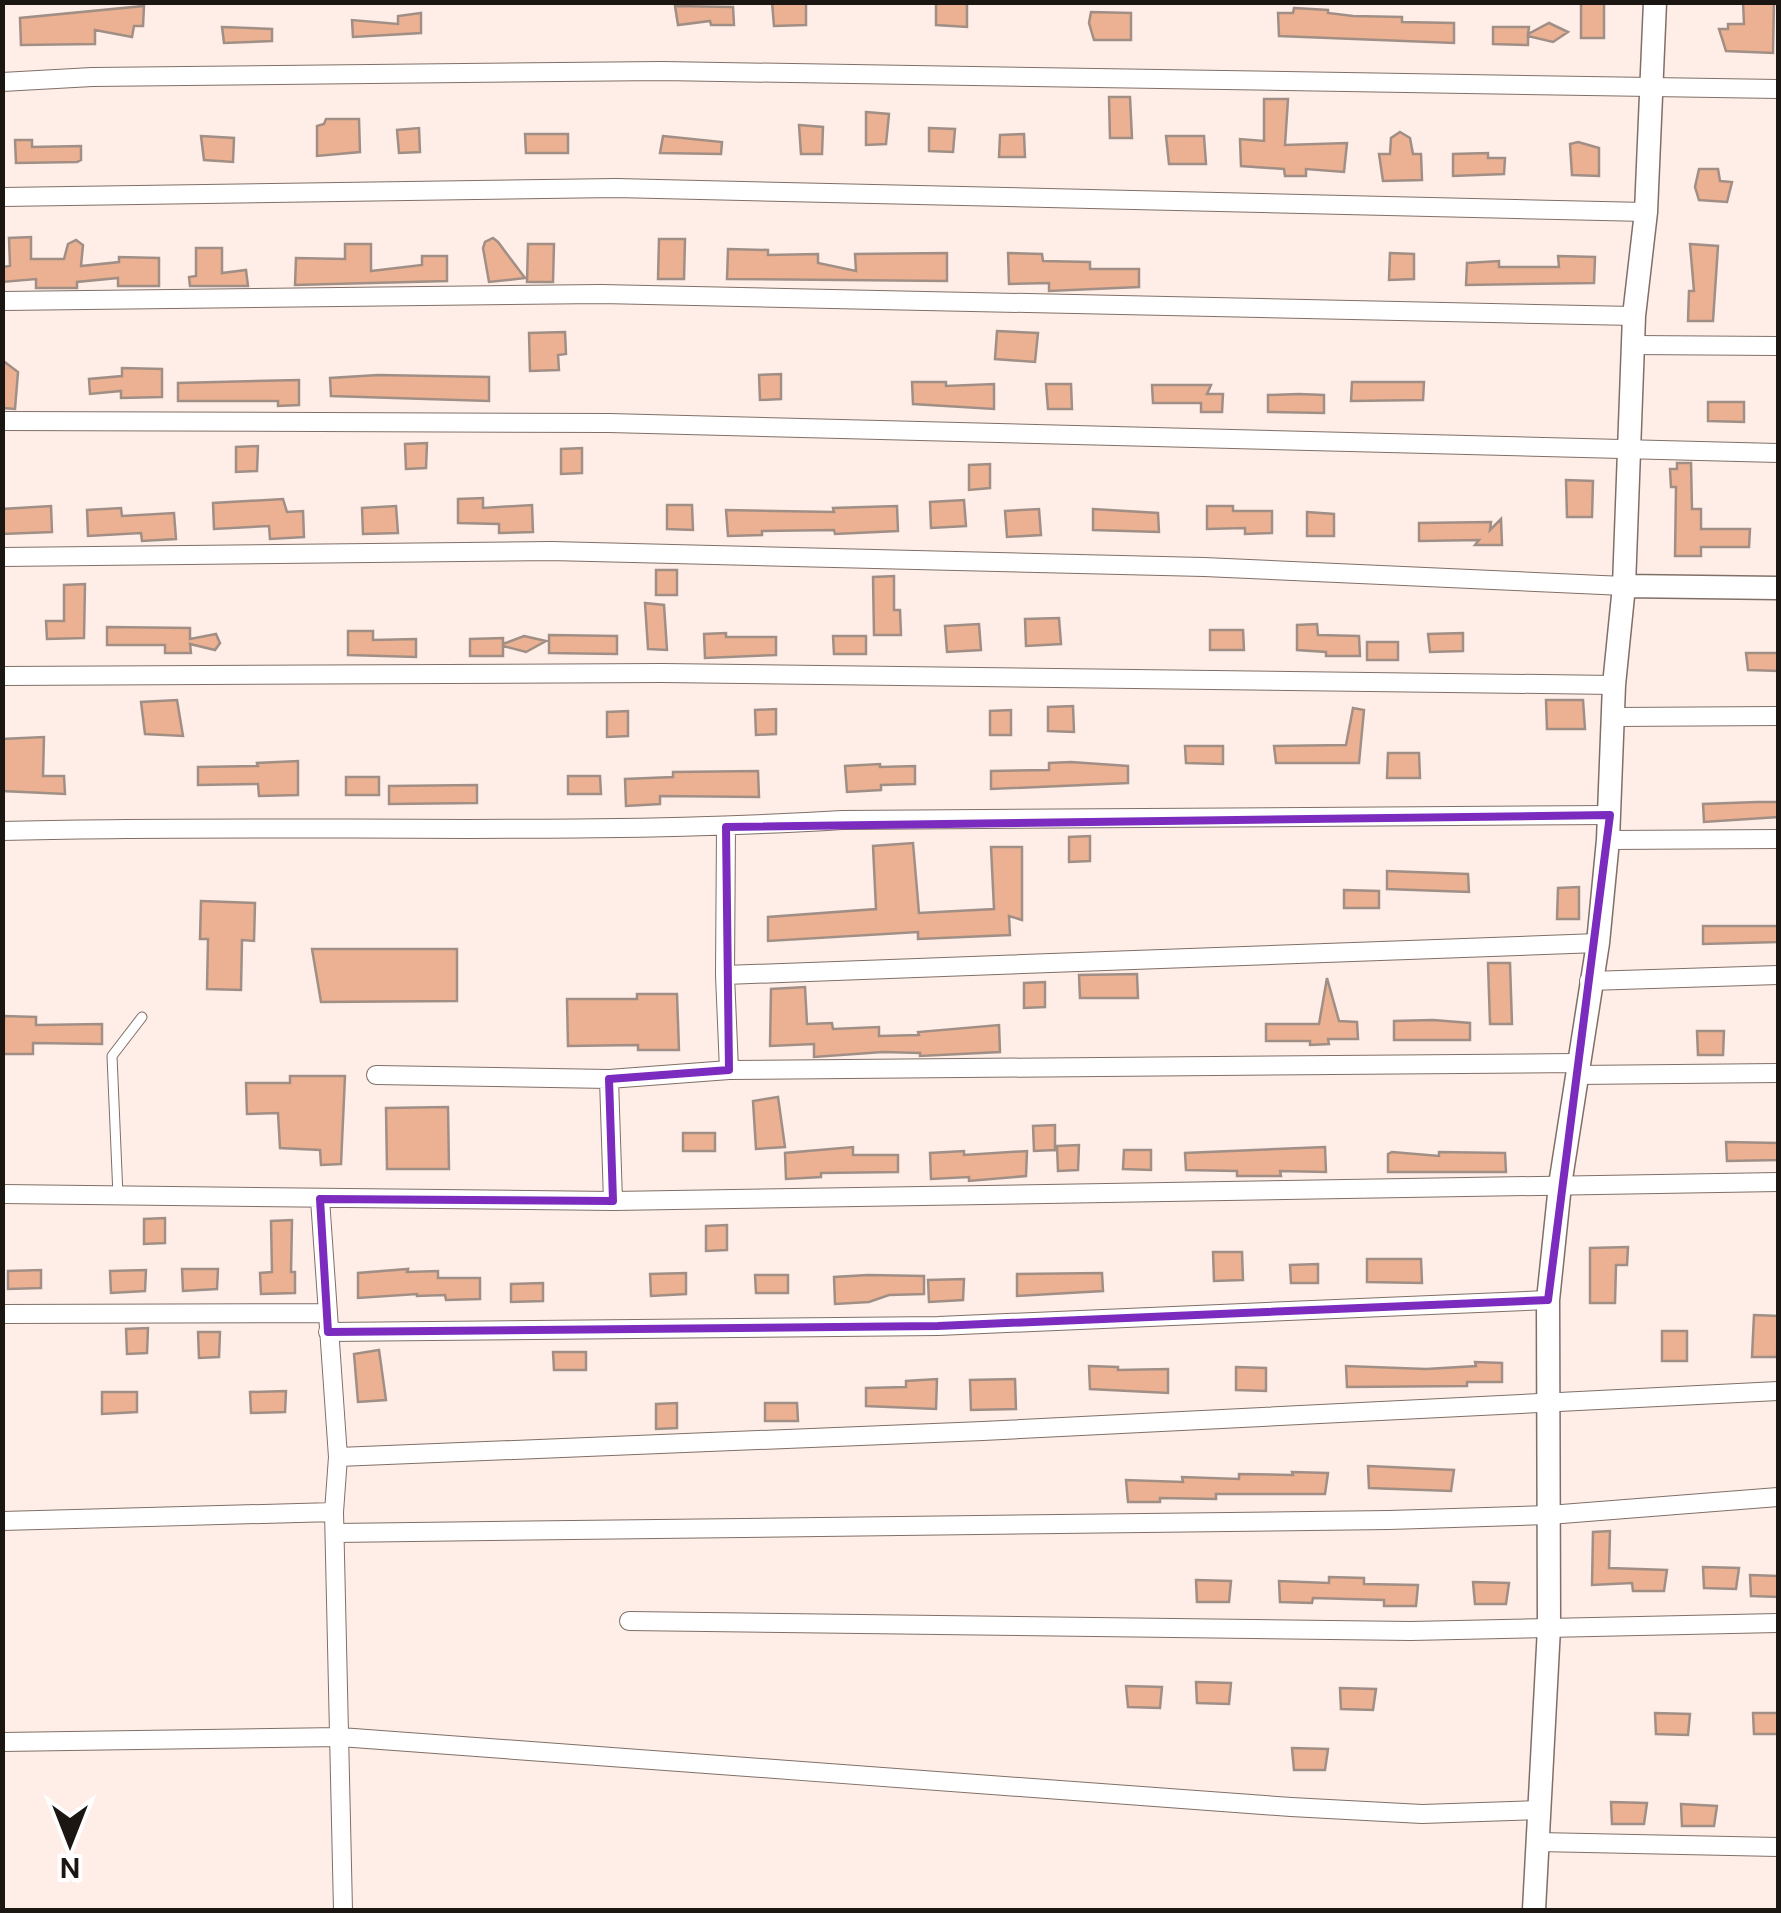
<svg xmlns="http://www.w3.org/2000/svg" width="1781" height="1913" viewBox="0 0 1781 1913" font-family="'DM Sans',sans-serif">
<rect width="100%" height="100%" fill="#feeee7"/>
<path fill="#ebb192" stroke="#a18f86" stroke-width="2.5" d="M772,2H806V25L774,26Z
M967,2V27L936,25V3Z
M1581,2H1604V38H1581Z
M1743,2H1774L1773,53L1726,51L1719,29H1728V24H1744Z
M144,6L143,26H134L132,37L95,30V44L21,45L20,18Z
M675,6L733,7L734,25H711L710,21L678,25Z
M1294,8L1328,10V13L1353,16L1402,17V22L1454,23V43L1279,36L1278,13H1293Z
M1091,12L1131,13V40H1094L1089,23Z
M421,13V33L353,37L352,20L398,24V16Z
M1549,23L1568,32L1553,42L1528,36V45L1493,44V27H1529L1528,34Z
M222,27L272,29V41L224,43Z
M1109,97H1130L1132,138H1110Z
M1264,99H1288L1285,145L1347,143L1344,172L1306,169V176H1285L1284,169L1241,166L1240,139L1264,141Z
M866,112L889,114L886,144L866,145Z
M326,119H359L360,152L317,156V126L324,124Z
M799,125L823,127L822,154H801Z
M419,128L420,152L399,153L397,130Z
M929,128L955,129L953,152L929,151Z
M1400,132L1410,138L1413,154H1421L1422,180L1383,181L1379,154H1390L1391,138Z
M525,134H568V153H526Z
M1024,134L1025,157H999L1000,135Z
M201,136L234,138L233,162L204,160Z
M663,136L722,142L721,154L660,153Z
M1166,136H1204L1206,164H1169Z
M15,140H32V147L81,146V160L77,162L16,163Z
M1578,142L1599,148V176L1572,175L1570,144Z
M1488,153V158H1505L1504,174L1453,176V154Z
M1699,169H1718L1720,181L1732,182L1727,202L1699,200L1695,187Z
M31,237V259H64L68,244L76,240L83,245L81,266L119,262V257L159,258V286H118V278L77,282V288H36V279L2,282V267L10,266L9,238Z
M493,238L498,242L525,278L489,282L483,248L485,242Z
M659,239H685L684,279H658Z
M345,244H371V271L422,265V256H447V281L295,285L296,258L345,259Z
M528,244H554L553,282H527Z
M1690,244L1718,246L1713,321H1688L1689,291H1694Z
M196,248H222V273L246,270L248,286H190L189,277L196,276Z
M728,249L768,250V255L818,254V263L856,271L855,254L947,253V281L727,279Z
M1008,253L1042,254L1043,261L1090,262V269H1139V287L1049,291V283L1009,284Z
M1390,253L1414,254V279L1389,280Z
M1558,256L1595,257L1594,283L1466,285L1467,263L1499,261V267H1559Z
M997,331L1038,333L1035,362L995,359Z
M565,332L566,354L558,355L559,370L530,371L529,333Z
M2,360L18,372L15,409L2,408Z
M122,368L162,369V397L121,398V391L90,394L89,379L122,376Z
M781,374V399L760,400L759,375Z
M378,375L489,377V401L331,396L330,378Z
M299,380V405L278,406V401H178V383Z
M912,382H946V386L994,384V409L913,404Z
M1352,382H1424L1423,400L1351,401Z
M1046,384H1071L1072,409H1048Z
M1152,385H1211L1207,394H1223L1222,412H1201V403H1153Z
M1299,394L1324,395V413L1268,412V395Z
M1708,402H1744V422L1708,421Z
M427,443L426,468L406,469L405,444Z
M258,446L257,471L236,472V447Z
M582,448V473L561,474V449Z
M1677,463H1691L1692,509H1701V529H1750L1749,547H1701V556H1675L1676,487H1671L1670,469H1677Z
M990,464V488L969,490V465Z
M1566,480L1593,481L1592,517H1567Z
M483,498V508L532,505L533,532L499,533V524L458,523V499Z
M283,499L287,512L303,511L304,537L270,539L269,526L214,529L213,503Z
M964,500L966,526L931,528L930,502Z
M667,505H692L693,530L667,529Z
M51,506L52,532L2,534V509Z
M396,506L398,533L363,534L362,508Z
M897,506L898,531L835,534L834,530L762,531V535L728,536L726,510L834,512L833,508Z
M1207,506H1233V511H1272V533L1245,534V528L1207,529Z
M121,508L122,516L174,513L176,539L142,541L141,533L88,536L87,510Z
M1039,509L1041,535L1007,537L1005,511Z
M1093,509L1158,513L1159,532L1093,530Z
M1307,512L1334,514V536H1307Z
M1501,519L1502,545H1475L1479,540L1419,541V523L1491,522L1490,530Z
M656,570H677V595H656Z
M894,576V610H900L901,635H874L873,577Z
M85,584L84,638L47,639L46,621H64V585Z
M645,603L664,605L667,650L648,649Z
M1059,618L1061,644L1026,646L1025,619Z
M979,624L981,650L947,652L945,626Z
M1317,624L1318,635L1359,636L1360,656H1326V652L1297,650V625Z
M107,627L190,628V639L216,634L220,643L215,650L190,644L191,653H165V645H107Z
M1210,630H1243L1244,650H1210Z
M348,631H373V640L416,639V657L348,655Z
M726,633V637H776V655L705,658L704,634Z
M1463,633V651L1430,652L1428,634Z
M549,635L617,636V654L549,653Z
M524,636L546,641L526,652L503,646V656H470V639L503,638V644Z
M833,636H866V654H834Z
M1367,642H1398V660H1367Z
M1746,653H1778V671L1748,670Z
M177,700L183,736L145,734L141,702Z
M1546,700H1583L1585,729H1547Z
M1073,706L1074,732L1048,731V707Z
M1353,708L1364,710L1359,763H1276L1274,746L1346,745Z
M776,709V734L756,735L755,710Z
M1011,710V735H990V711Z
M628,711V736L607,737V712Z
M44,737L43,776H64L65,794L2,791V739Z
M1185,746H1223V764L1186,763Z
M1388,753H1419L1420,778H1387Z
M298,761V795L259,796L258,784L198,785V767L258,766L257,763Z
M1071,762L1128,766V783L991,789V771L1049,770V763Z
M880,764V767L915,766V784L881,785V790L847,792L845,766Z
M758,771L759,797L660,796V804L626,806L625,779L673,777V772Z
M568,776H600L601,794H568Z
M346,777H379V795H346Z
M477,785V803L389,804V786Z
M1757,802H1778V817L1704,822L1703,804Z
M1090,836V861L1069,862V837Z
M913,843L919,913L994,909L991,847H1022V920L1009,916L1010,935L918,939V932L768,941V917L876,909L873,846Z
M1387,871L1468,874L1469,892L1387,889Z
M1579,887V919H1557L1558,888Z
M1344,890L1379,891V908H1344Z
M201,901L255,903L254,941L242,940L241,990L207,989L208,939H200Z
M1703,926H1778V942L1703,944Z
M312,949H457V1001L321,1002Z
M1488,963H1510L1512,1024H1490Z
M1137,974L1138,998H1080L1079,975Z
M1327,978L1339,1021L1357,1022L1358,1039H1328L1329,1044L1310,1045V1041H1266V1024H1319Z
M1045,982V1007L1024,1008V983Z
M805,987L807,1024L832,1023L833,1029L879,1027V1036L919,1035L918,1032L999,1025L1000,1052L920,1056V1053L883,1052L814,1057V1044L770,1046L771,989Z
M637,994H677L679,1050H638V1045L568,1046L567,999H637Z
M4,1016L36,1017V1025L102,1024V1044L33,1043V1054H3Z
M1433,1020L1470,1023V1040H1394V1021Z
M1697,1031H1724L1723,1055H1698Z
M290,1076H345L341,1164L321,1165L320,1150L280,1148L278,1113L247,1114L246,1083H290Z
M778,1097L785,1147L756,1149L753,1101Z
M448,1107L449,1169H387L386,1108Z
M1055,1125V1150L1034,1151L1033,1126Z
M683,1133H715V1151H683Z
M1726,1142L1778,1143V1160L1727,1161Z
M1079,1145L1078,1170L1058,1171L1057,1146Z
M853,1147V1155H898V1172L821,1173V1177L786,1179L785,1153Z
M1325,1147L1326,1172L1280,1171L1281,1176H1237V1171L1186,1170L1185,1153Z
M1124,1150H1151V1170L1123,1169Z
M964,1151V1155L1027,1151L1026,1176L969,1181V1177L931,1179L930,1153Z
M1392,1152L1439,1156V1152L1505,1153L1506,1172H1388V1154Z
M165,1218V1243L144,1244V1219Z
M292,1220L291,1272H295V1293L261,1294L260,1273L272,1272L271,1221Z
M727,1225V1250L706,1251V1226Z
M1628,1247L1627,1265H1616L1615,1303H1590V1248Z
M1213,1252H1242L1243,1280L1214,1281Z
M1367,1259H1421L1422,1283L1367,1282Z
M1318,1264V1283H1291L1290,1265Z
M182,1269H218L217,1289L183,1291Z
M408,1269L407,1272L438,1271V1278H480V1299L446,1300L445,1295L417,1296V1294L358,1298V1273Z
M41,1270V1288L8,1289V1271Z
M146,1270L145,1291L111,1293L110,1271Z
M686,1273V1294L651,1296L650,1274Z
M1102,1273L1103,1291L1017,1296V1274Z
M755,1275H788V1293H756Z
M868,1275L924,1276V1294L889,1295L869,1302L835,1304L834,1277Z
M964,1279L963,1300L929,1302L928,1280Z
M543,1283V1301L511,1302V1284Z
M1754,1315L1778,1316L1777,1357H1752Z
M148,1328L147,1353L127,1354L126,1329Z
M1662,1331H1687V1361H1662Z
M198,1332H220L219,1357L199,1358Z
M379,1350L386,1400L358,1402L354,1354Z
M553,1352H586V1370H554Z
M1475,1362L1502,1363V1382H1467V1386L1347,1387L1346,1366L1426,1369L1476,1366Z
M1089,1366L1118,1367V1370L1168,1369V1393L1090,1389Z
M1236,1367L1266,1368V1391L1236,1390Z
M937,1379L936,1409L866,1406V1388L906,1387V1381Z
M1015,1379L1016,1409L971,1410L970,1380Z
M286,1391L285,1412L251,1413L250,1392Z
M102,1392H137V1412L102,1414Z
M677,1403V1428L656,1429V1404Z
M765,1403H797L798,1421H765Z
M1368,1466L1454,1470L1451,1491L1369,1488Z
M1292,1472L1328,1473L1325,1494H1216V1499L1160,1498V1502H1128L1126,1480L1183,1482L1182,1477L1239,1479V1474L1293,1475Z
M1610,1531L1609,1568L1667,1570L1664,1591H1633L1632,1583L1592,1585L1593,1532Z
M1703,1567L1739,1568L1736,1589L1704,1588Z
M1750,1575L1778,1576V1597L1751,1596Z
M1329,1577L1364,1578V1584L1418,1585L1416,1606H1384V1600L1313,1598L1312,1603L1280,1602L1279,1581L1329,1583Z
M1196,1580L1231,1581L1229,1602H1197Z
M1473,1582L1509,1583L1506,1604H1475Z
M1196,1682L1231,1683L1229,1704L1197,1703Z
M1126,1686L1162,1687L1160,1708L1128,1707Z
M1340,1688L1376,1689L1373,1710L1341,1709Z
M1655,1713L1690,1714L1688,1735L1656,1734Z
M1753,1713H1778V1734H1754Z
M1292,1748L1328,1749L1325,1770H1294Z
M1611,1802L1647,1803L1644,1824H1612Z
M1681,1804L1717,1806L1714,1826H1682Z"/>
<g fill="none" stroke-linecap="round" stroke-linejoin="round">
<g stroke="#806f67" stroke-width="11">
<path id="service" d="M118,1196L112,1056L142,1017"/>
</g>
<g stroke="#806f67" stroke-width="20">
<path id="minor" d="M2,82L92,77L662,71L1778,89
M2,197L616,188L1646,212
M2,301L601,294L1634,316
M1633,345L1778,346
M2,421L609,423L1778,453
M2,557L551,551L1204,567L1624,586
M2,676L662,673L1614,685
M1615,717L1778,716
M726,827L725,975L729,1070
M2,831C282,823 563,837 842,820L1610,815
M1608,840L1778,839
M725,975L1598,943
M1589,981L1778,975
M376,1075L609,1079L729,1070L1577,1063
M1576,1075L1778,1073
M609,1079L613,1201
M2,1194L613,1201L1778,1182
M320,1199L338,1457L334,1512L343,1910
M2,1314L328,1313
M328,1332L938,1326L1548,1300
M338,1457L983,1431L1778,1391
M2,1521L334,1512
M335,1533L1389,1520L1549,1515L1778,1497
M629,1621L1411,1631L1778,1623
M2,1742L340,1737L1291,1807L1422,1814L1540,1810
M1538,1842L1778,1847"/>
</g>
<g stroke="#806f67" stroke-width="25">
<path id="tertiary" d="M1624,586L1778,588
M1534,1910L1549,1628L1548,1300L1560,1185L1598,943L1608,840L1614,685L1624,586L1634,316L1646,212L1655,2"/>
</g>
<use href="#service" stroke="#fff" stroke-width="9"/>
<use href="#minor" stroke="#fff" stroke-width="18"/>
<use href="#tertiary" stroke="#fff" stroke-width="22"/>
</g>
<path fill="none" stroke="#7b2cbf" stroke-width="8" stroke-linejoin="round" d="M1610,815L1548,1300L938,1326L328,1332L320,1199L613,1201L609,1079L729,1070L726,827Z"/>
<rect width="1781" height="1913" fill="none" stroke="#1c1612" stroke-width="10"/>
<g transform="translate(70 1843) rotate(180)" stroke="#ffffff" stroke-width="8" paint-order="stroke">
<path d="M0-8L18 38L0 25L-18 38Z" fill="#1c1612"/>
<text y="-15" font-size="28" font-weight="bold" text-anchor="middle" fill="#1c1612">N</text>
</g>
</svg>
